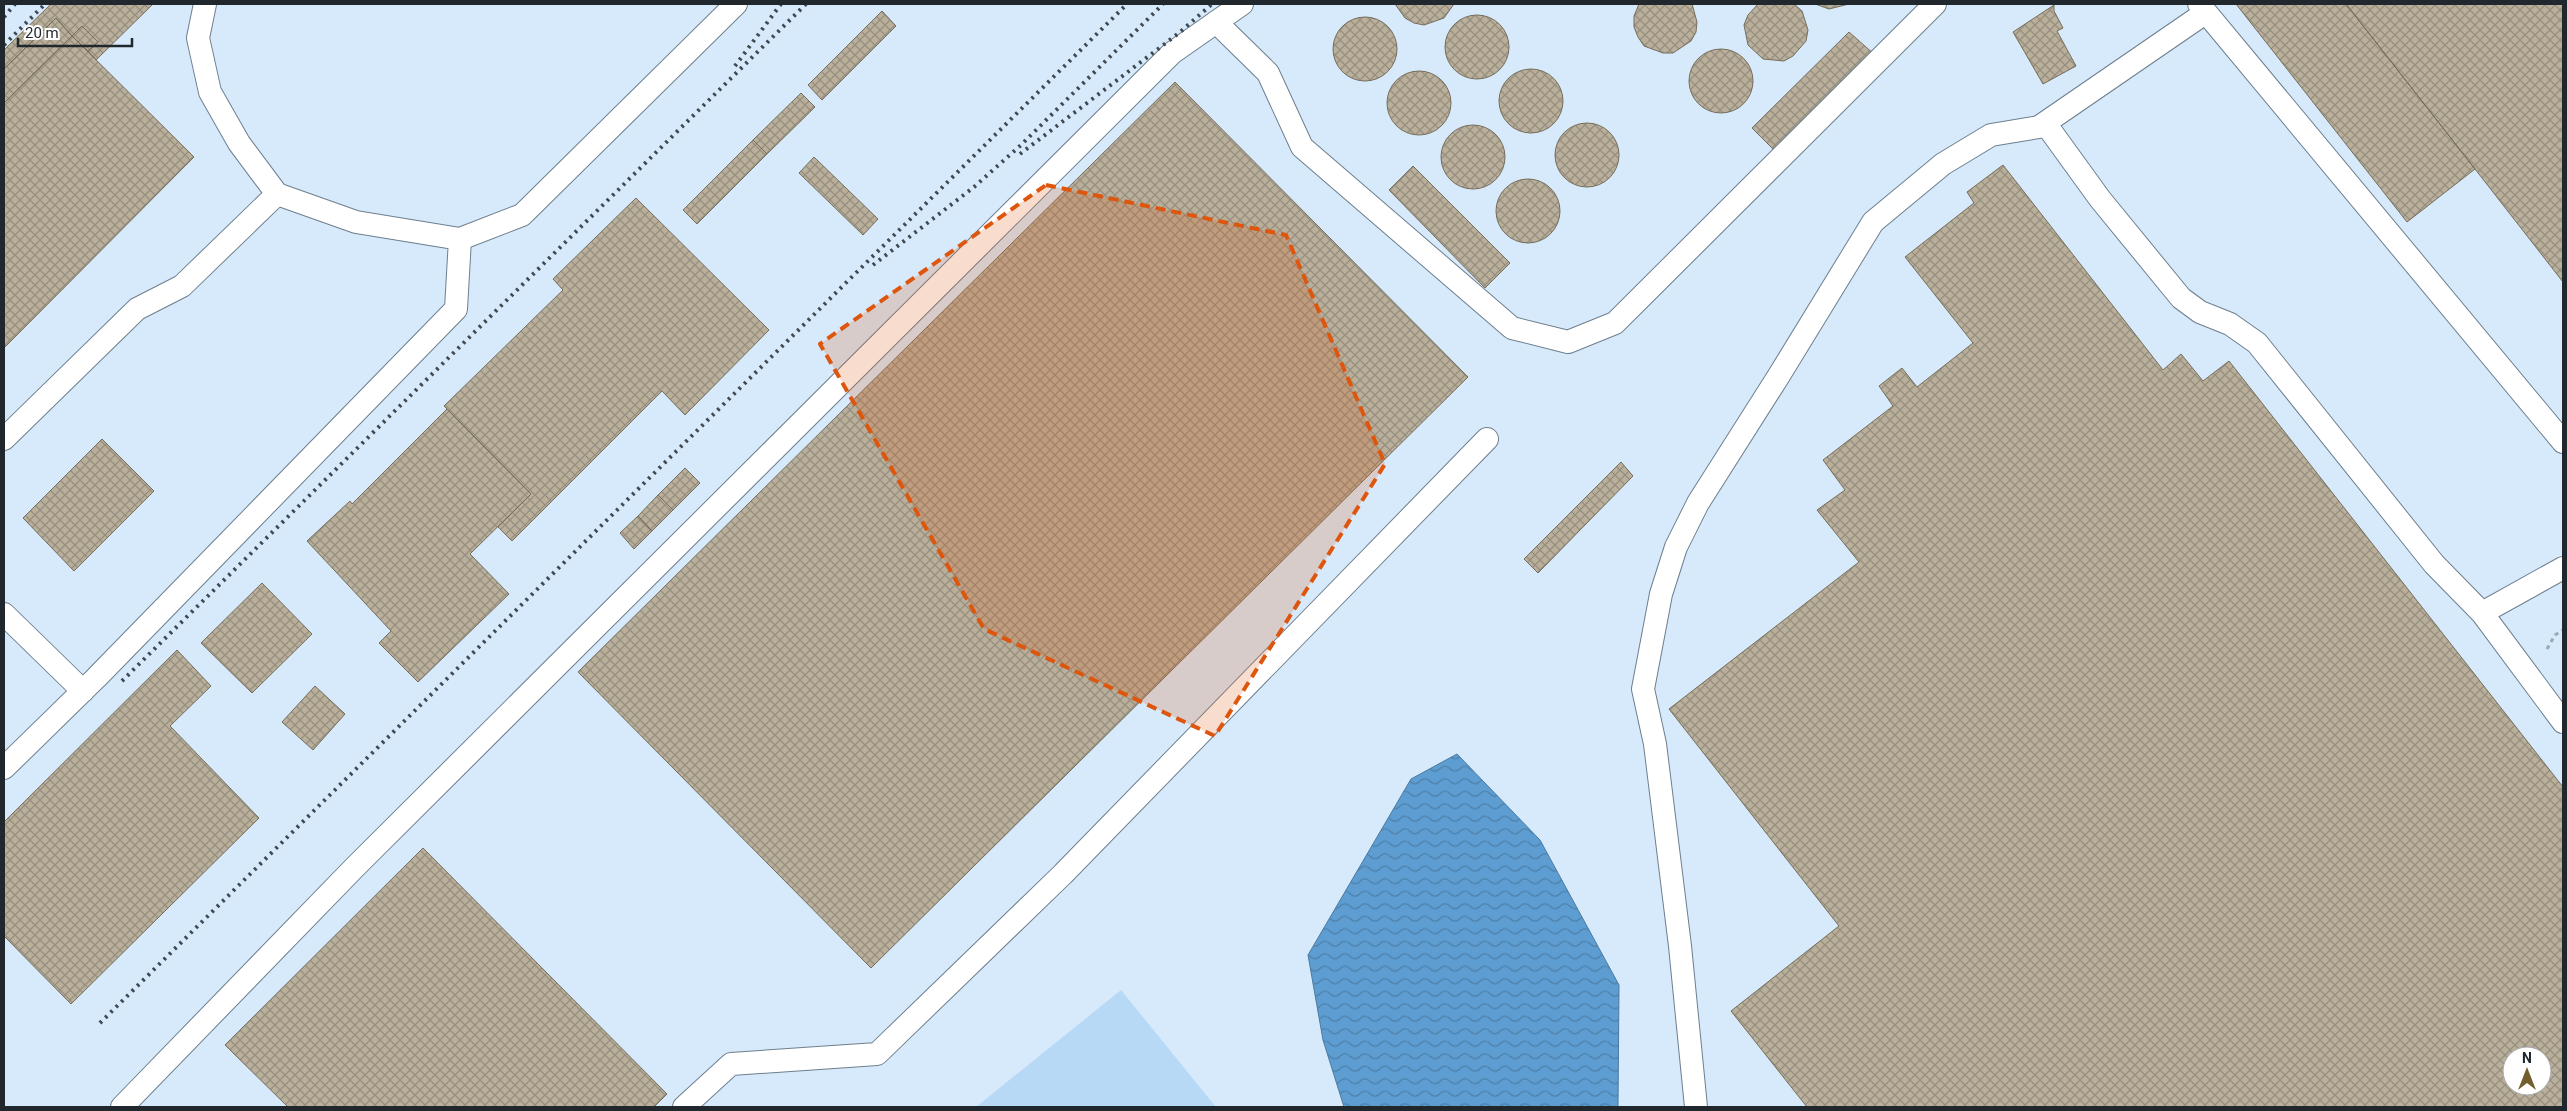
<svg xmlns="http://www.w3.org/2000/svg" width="2567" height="1111" viewBox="0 0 2567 1111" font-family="Roboto,sans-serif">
<defs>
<pattern id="water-waves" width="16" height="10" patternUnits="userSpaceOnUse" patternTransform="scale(1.25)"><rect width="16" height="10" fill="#5e9dd1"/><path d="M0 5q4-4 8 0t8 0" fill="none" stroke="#4d80aa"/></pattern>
<pattern id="building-cross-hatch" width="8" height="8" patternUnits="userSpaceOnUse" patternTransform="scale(1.25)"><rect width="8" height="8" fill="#b9af9a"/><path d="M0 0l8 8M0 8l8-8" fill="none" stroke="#968e7e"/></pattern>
</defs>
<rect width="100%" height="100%" fill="#d7eafb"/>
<path fill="#b8d9f6" d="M1121,990L1216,1107H976Z"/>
<path fill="url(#water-waves)" stroke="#4b7aa0" d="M1457,754L1540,840L1619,985L1618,1107H1344L1323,1040L1308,955L1411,779Z"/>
<path fill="url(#building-cross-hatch)" stroke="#766d5a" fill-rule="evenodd" d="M51,4H153L96,60L88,51L98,42L82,26L72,36L56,18L4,69V50Z
M1395,4H1454L1444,18L1424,25L1414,23L1405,18Z
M1639,4H1692L1697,22L1696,32L1691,41L1673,53H1663L1644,46L1638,37L1634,27V16Z
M1758,4H1794L1802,11L1808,30L1806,41L1793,56L1784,61L1763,59L1748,45L1744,25L1748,15Z
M1815,4H1849L1829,9Z
M2236,4H2346L2475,169L2407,222Z
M2346,4H2563V282L2475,169Z
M2054,5V11L2063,28L2057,31L2076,66L2043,84L2013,32Z
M882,11L896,26L822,100L808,85Z
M1445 47a32 32 0 1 1 64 0a32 32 0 1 1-64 0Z
M1333 49a32 32 0 1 1 64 0a32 32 0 1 1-64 0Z
M56,18L72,36L4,103V69Z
M82,26L98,42L88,51L72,36Z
M1849,32L1875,55L1777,153L1752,128Z
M72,36L194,157L4,348V103Z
M1689 81a32 32 0 1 1 64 0a32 32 0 1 1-64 0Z
M1499 101a32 32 0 1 1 64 0a32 32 0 1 1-64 0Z
M1387 103a32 32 0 1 1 64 0a32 32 0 1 1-64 0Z
M1175,82L1468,377L871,968L578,672Z
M801,93L815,107L767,154L753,140Z
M1555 155a32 32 0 1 1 64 0a32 32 0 1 1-64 0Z
M1441 157a32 32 0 1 1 64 0a32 32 0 1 1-64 0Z
M753,140L767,154L697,224L683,210Z
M814,157L878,219L863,235L799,173Z
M2003,165L2163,370L2181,354L2203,381L2229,361L2563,787V1107H1807L1731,1011L1839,926L1669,709L1859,562L1817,510L1845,490L1823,460L1893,406L1879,386L1902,368L1917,387L1973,343L1905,257L1974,203L1967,192ZM2512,1056H2542V1086H2512Z
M1413,166L1510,263L1485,288L1389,190Z
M1496 211a32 32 0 1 1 64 0a32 32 0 1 1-64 0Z
M636,198L769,330L685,415L662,391L512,541L498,527L531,494L444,406L563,290L553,279Z
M447,409L531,494L470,554L509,594L418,682L379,643L391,631L307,541L350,501L352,504Z
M102,439L154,491L74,571L23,518Z
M1621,462L1633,476L1538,573L1524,559Z
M685,468L700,483L673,510L658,495Z
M658,495L673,510L652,531L638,516Z
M638,516L652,531L634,549L620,533Z
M262,583L312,634L252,693L201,643Z
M177,650L211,686L170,726L259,818L71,1004L4,936V822Z
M315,686L345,714L313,750L282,722Z
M423,848L667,1094L654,1107H288L225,1045Z"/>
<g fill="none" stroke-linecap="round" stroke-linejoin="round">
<g stroke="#6d7f8e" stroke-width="24">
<path id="lane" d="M205,4L198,38L210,92L239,143L277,194
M2199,4L2563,442
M1216,22L1268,73L1302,147L1512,328L1568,342L1615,323L1935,4
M2045,123L2100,199L2181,298L2200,312L2230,324L2257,343L2434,564L2482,613
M4,439L137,309L182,286L277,194L356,222L460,239L522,215L736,4
M2563,568L2482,613L2563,722
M4,614L83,691
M4,768L96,678L456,309L460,239
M122,1107L355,867L1172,53L1242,4
M684,1107L731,1064L877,1054L1063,874L1487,439
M1696,1107L1680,946L1655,744L1643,689L1661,594L1676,547L1698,503L1778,377L1873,222L1943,164L1991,135L2039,127L2205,13"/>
</g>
<path stroke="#99a8b5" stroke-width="3" stroke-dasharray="4 4" stroke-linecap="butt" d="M2547,649L2555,635L2563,630"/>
<use href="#lane" stroke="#fff" stroke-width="22"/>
<path stroke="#404951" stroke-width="4" stroke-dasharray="2.5 5" stroke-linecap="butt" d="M4,17L15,4
M4,45L45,4
M735,66L781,4
M1020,154L1179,33L1212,4
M873,265L974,187L1021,145L1163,4
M122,681L806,4
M100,1023L1127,4"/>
</g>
<path fill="#de560e" fill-opacity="0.2" stroke="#de560e" stroke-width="4" stroke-dasharray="10 6" stroke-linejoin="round" d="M1046,185L1286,235L1385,464L1215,736L984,629L820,344Z"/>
<rect width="2567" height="1111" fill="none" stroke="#20272d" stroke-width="10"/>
<g transform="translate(2527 1071)"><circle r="24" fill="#ffffff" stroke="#a6a9ab"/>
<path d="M0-4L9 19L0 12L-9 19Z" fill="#735e2d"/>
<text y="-8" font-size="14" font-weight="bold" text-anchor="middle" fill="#20272d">N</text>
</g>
<path d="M18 38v8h114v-8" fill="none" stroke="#20272d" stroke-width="2.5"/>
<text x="25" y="38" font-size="15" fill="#20272d" stroke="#ffffff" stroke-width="4" paint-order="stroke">20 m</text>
</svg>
